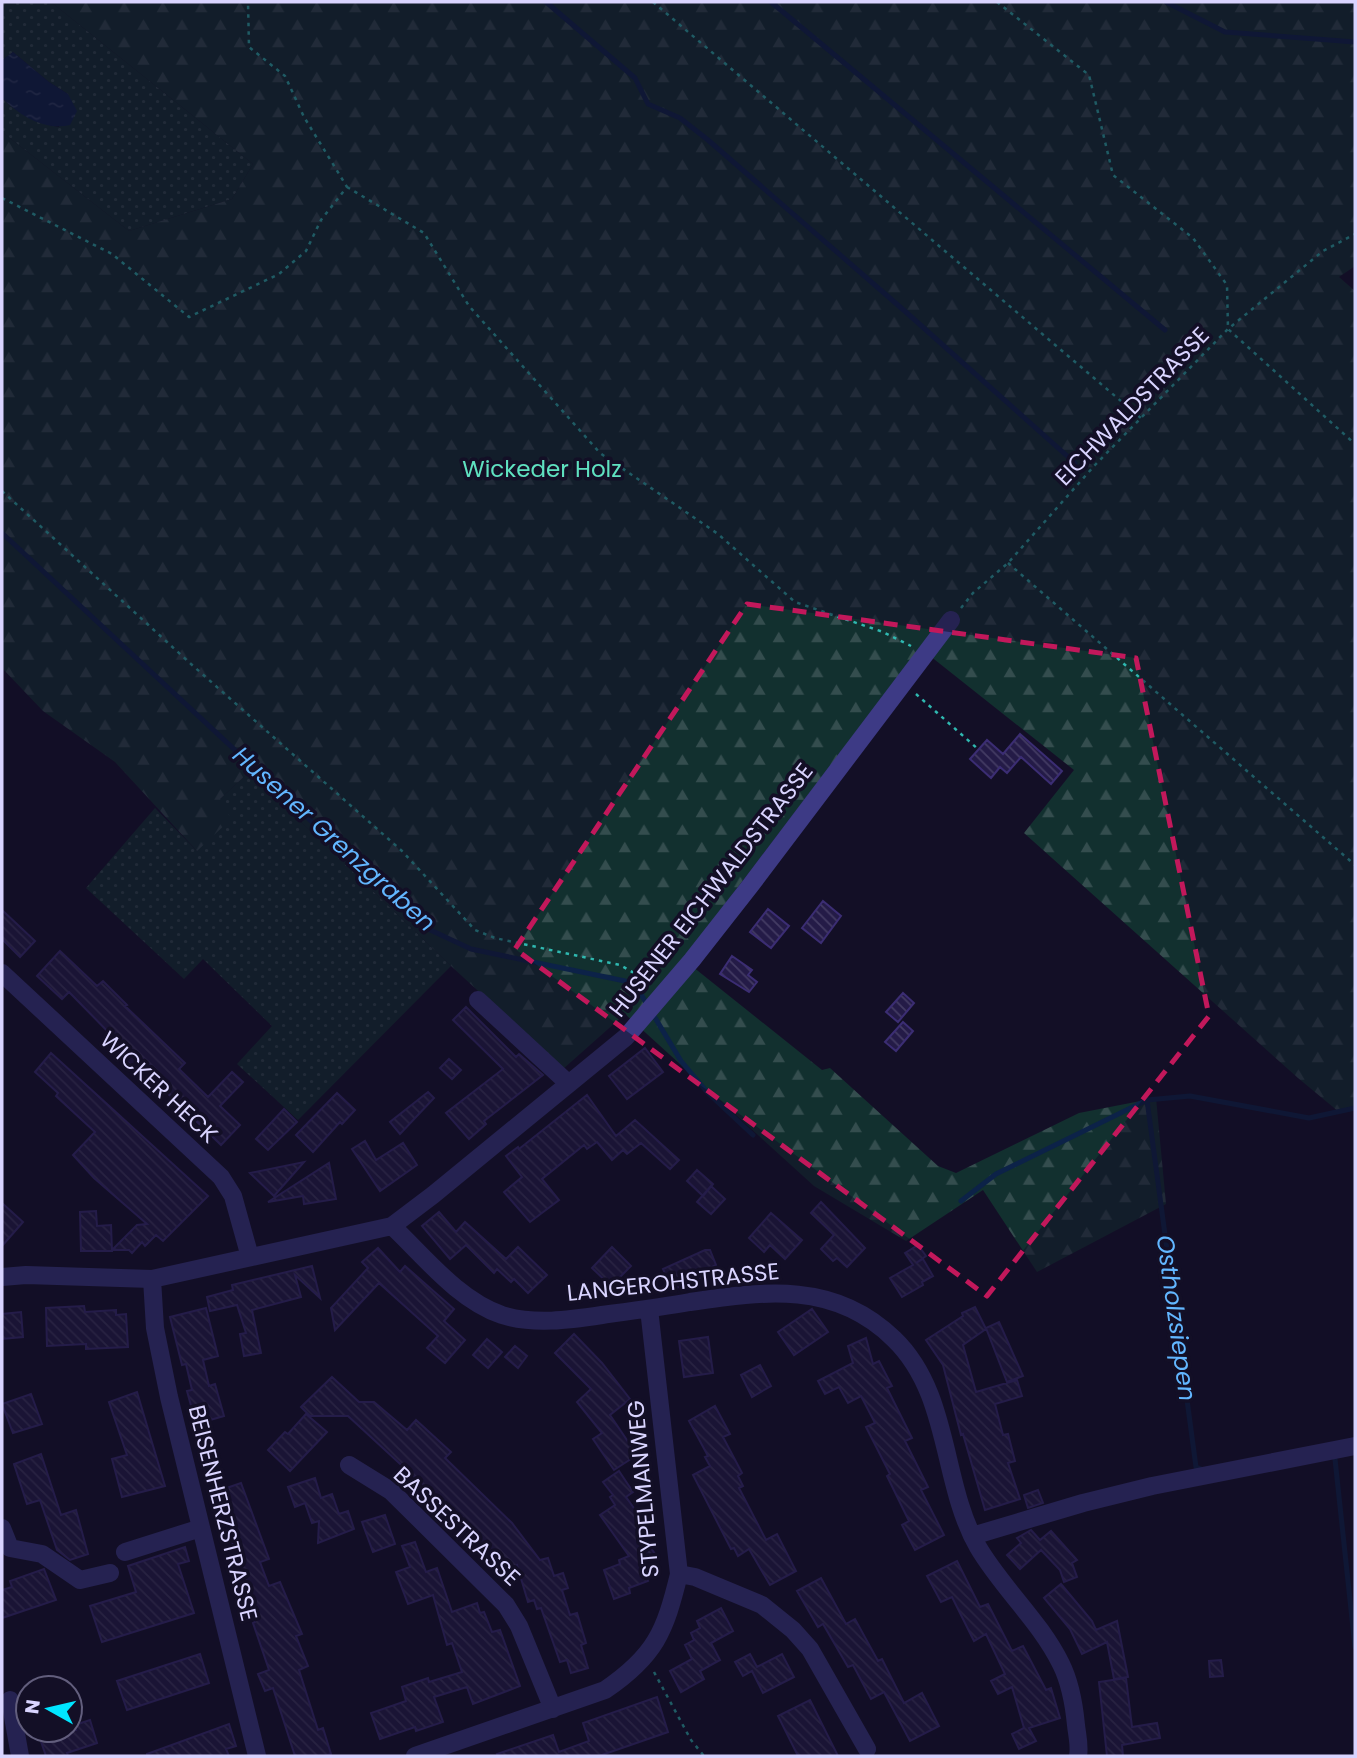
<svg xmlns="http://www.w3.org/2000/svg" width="1357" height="1758" viewBox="0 0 1357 1758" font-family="Poppins,sans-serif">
<defs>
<pattern id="grass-dots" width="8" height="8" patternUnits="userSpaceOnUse" patternTransform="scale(1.75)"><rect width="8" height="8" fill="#12302f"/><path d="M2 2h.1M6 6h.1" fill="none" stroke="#344d4e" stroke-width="1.8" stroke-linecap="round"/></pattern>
<pattern id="forest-firs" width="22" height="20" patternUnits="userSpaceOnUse" patternTransform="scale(1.75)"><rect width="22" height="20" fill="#12302f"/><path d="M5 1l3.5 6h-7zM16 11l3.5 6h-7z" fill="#344d4e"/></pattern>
<pattern id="water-ripples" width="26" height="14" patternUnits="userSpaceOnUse" patternTransform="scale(1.75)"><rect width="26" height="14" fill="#0c2248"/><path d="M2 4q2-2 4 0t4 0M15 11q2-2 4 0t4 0" fill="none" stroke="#2f4163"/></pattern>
<pattern id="building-back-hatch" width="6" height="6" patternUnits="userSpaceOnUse" patternTransform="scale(1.75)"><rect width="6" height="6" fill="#241b47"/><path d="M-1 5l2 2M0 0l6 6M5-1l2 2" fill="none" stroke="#433b63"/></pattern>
</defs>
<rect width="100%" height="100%" fill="#130f26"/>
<path fill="url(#grass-dots)" d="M2,2H51L253,164L232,199L129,231L2,132V98C17,113 38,124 59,127L68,94L49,82L13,52L2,60Z
M249,772L451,966L298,1120L237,1064L272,1026L203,959L184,979L86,888L155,808L197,851L220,799Z"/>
<path fill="url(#forest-firs)" d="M51,2H1355V266L1339,277L1355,291V1110L1339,1112L1298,1078L1024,833L1074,770L920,648L683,959L822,1070L830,1068L938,1166L956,1173L1079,1113L1156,1098L1166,1204L1037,1272L983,1190L906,1241L814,1186L625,1014L563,1069L451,966L249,772L220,799L231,819L197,851L115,762L43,711L2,668V132L129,231L232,199L253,164Z"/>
<path fill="url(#water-ripples)" d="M13,52L49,82L68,94L77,111L70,125C45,131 20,116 2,98V60Z"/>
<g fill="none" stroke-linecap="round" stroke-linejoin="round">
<path stroke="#0c2248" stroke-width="5" d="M546,2L635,78L648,104L680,118L708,140L907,313L1075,463
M771,2L1165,330
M1166,2L1225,32L1355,42
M2,533L426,928L471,949L625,981L639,991L681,1061L707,1092L753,1135
M1147,1100L1196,1467L1203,1470
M961,1201L996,1174L1147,1100L1190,1096L1309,1118L1355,1108
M1335,1459L1355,1647"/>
</g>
<path fill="url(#building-back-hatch)" stroke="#3b2d73" stroke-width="2" d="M1020,734L1062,771L1051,784L1021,757L1007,773L1000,767L991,778L970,759L987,740L1003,754Z
M823,901L841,916L821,943L802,928Z
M768,909L789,926L771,948L750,932Z
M2,910L35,941L20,957L2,939Z
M60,951L97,986L103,981L127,1005L125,1006L185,1063L179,1069L208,1097L232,1072L243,1082L220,1106L240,1125L221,1145L162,1088L167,1082L144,1059L135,1069L114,1049L119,1043L69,992L62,999L37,976Z
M732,956L752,970L748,975L757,982L749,992L720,974Z
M903,993L914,1003L898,1022L886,1012Z
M466,1007L516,1057L519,1054L543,1075L484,1121L486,1124L469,1139L446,1113L503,1069L453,1020Z
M903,1022L913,1031L896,1051L885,1042Z
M645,1048L663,1072L627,1099L609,1076Z
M51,1053L208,1196L163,1241L156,1235L145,1246L142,1242L132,1253L129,1250H112L137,1225L147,1224L94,1178L73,1155L95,1132L56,1096L58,1093L35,1072Z
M449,1059L461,1070L452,1079L440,1068Z
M428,1092L434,1098L400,1134L390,1122Z
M337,1093L355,1110L342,1124L340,1122L313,1152L296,1135Z
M587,1095L616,1136L635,1120L679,1160L670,1169L641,1143L627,1154L623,1150L612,1160L597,1142L587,1149L584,1145L542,1179L559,1200L530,1222L504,1192L522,1177L506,1156L518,1147L519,1149Z
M284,1109L297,1122L268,1150L256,1139Z
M365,1141L376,1160L403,1143L417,1165L380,1191L352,1149Z
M304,1162L274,1196L250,1173Z
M329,1163L336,1199L304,1204L303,1196L268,1202Z
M697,1170L713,1184L703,1196L687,1181Z
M711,1186L725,1199L711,1214L697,1202Z
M821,1202L865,1248L847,1267L837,1258L833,1261L821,1249L834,1235L811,1213Z
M2,1203L23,1222L2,1246Z
M96,1211L97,1226L111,1225L112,1251H81L80,1212Z
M439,1212L456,1232L465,1222L506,1259L518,1247L547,1275L528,1293L514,1279L511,1282L497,1269L494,1273L466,1245L450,1259L422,1226Z
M771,1213L802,1240L785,1259L770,1245L764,1252L749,1238Z
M918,1245L926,1256L916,1263L923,1259L933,1276L922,1282L923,1285L902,1297L890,1278L913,1265L905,1253Z
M612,1247L631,1266L611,1286L592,1268Z
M378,1248L400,1272L405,1266L454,1309L444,1321L465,1340L445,1363L427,1348L438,1336L379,1283L335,1330L331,1308L368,1268L362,1262Z
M705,1250H710L716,1265L712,1267L714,1272L672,1290L663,1269Z
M312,1266L320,1298L295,1275L301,1297L252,1310L261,1353L244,1356L240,1334L246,1333L237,1305L210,1311L207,1297L233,1290L232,1285Z
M84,1306L85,1312L116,1310V1315L126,1314L128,1347L86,1349V1344L47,1346L46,1308Z
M975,1307L986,1329L963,1345L976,1392L1017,1380L1022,1396L995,1404L1003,1435L1008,1434L1015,1461L1008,1463L1020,1499L985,1510L963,1434L961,1435L943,1365L926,1340L963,1316L962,1313Z
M206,1308L218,1356L203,1360L209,1386L215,1384L224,1416L196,1424L187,1391L192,1390L186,1364L182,1365L170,1317Z
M812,1309L828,1332L794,1355L778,1332Z
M21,1312L23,1337L2,1339V1314Z
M999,1322L1023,1376L1007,1382L986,1328Z
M574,1334L602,1363L630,1399L610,1415L637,1455L614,1470L593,1439L602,1433L577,1402L591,1389L555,1353Z
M708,1337L713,1373L684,1377L679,1341Z
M866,1338L873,1364L879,1361L892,1386L887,1388L912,1438L905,1441L928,1487L921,1490L944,1535L915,1550L902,1525L909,1521L887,1476L890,1474L866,1427L875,1423L861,1396L848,1403L839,1387L825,1394L818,1381L853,1363L848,1346Z
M487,1339L502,1352L488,1368L473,1355Z
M515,1346L527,1356L518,1368L505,1357Z
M760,1365L771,1386L752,1397L741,1375Z
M332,1377L359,1402H374L407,1430L416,1420L451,1452L445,1458L512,1523L540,1560L548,1558L554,1576L563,1573L568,1588L562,1590L570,1615L577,1613L586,1643L581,1645L588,1668L571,1673L567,1660L560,1662L541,1608L537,1609L534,1600L528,1602L517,1565L508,1571L503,1564L500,1566L465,1521L461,1526L432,1499L435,1496L348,1416H310L301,1407Z
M137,1392L165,1486L122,1497L112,1459L127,1455L109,1402Z
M31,1394L42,1424L13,1433L2,1404Z
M715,1406L730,1434L723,1437L742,1473L738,1476L743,1486L739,1488L766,1540L777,1534L796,1571L770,1585L749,1549L738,1556L734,1548L731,1549L693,1475L710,1466L705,1457L708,1456L689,1421Z
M306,1414L327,1432L290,1471L268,1450L285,1432L288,1434Z
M41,1454L61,1515L76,1510L88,1554L70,1560L57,1550L40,1500L27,1504L14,1464Z
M619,1471L633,1492L626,1497L646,1525L639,1530L655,1554L641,1563L648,1581L629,1588L630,1593L614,1599L604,1570L620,1564L619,1560L629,1556L600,1515L615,1505L610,1497L613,1495L603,1482Z
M315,1478L321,1498L332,1494L339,1514L348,1511L354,1529L318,1543L319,1521L312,1523L305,1503L295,1507L288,1487Z
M241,1483L269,1559L260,1562L269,1586L280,1582L302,1634L296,1636L308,1666L299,1670L318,1730L323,1728L331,1754L324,1756H295L273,1688L265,1691L258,1674L269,1670L253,1623L255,1622L233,1554L236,1553L226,1524L222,1525L212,1493Z
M1038,1490L1043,1503L1028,1508L1024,1495Z
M385,1515L395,1544L373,1552L362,1522Z
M1031,1530L1040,1540L1051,1531L1077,1560L1072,1563L1077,1577L1064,1582L1060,1570L1041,1550L1020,1569L1007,1555L1021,1543L1017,1538Z
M415,1542L426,1572L437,1568L452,1612L477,1603L480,1613L484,1612L492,1632L500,1630L520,1686L473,1704L467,1687L434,1697L443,1722L416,1731L415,1727L380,1739L371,1713L406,1701L402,1687L428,1678L429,1682L462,1672L452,1643L447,1645L433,1595L408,1604L396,1572L410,1567L402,1546Z
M185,1547L189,1561L178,1564L194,1613L102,1642L90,1606L136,1592L128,1566Z
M957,1561L980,1607L988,1604L1012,1651L1023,1646L1046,1690L1051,1688L1060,1718L1029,1728L1036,1741L1019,1749L1012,1734L1024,1728L1012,1687L998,1694L991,1681L1005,1674L986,1634L974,1641L952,1597L941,1602L927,1576Z
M44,1569L56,1600L2,1618V1590L12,1587L10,1581Z
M821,1578L846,1624L855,1619L878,1661L882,1659L904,1703L922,1693L939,1726L910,1741L884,1692L871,1699L853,1665L848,1667L823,1624L818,1627L797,1591Z
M1061,1584L1092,1621L1096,1630L1117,1621L1128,1677L1114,1679L1107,1642L1082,1654L1070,1629L1044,1598Z
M721,1608L733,1631L711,1643L720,1660L700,1671L704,1679L681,1692L670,1671L692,1659L685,1645L694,1640L691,1633L700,1628L697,1621Z
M200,1654L209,1683L127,1710L117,1681Z
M750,1654L757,1667L782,1654L794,1677L763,1693L752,1671L743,1676L735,1662Z
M1221,1660L1223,1676L1210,1677L1209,1661Z
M1126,1678L1132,1727L1157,1723L1160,1738L1122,1745L1123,1756H1107L1099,1682Z
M657,1697L668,1732L599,1756H498L497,1754L553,1735L559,1752L589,1741L583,1723Z
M810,1700L838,1756H798L778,1716Z
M90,1720L97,1743L67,1753L68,1756H46L37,1730H76L75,1725Z
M229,1724L236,1746L226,1749L229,1756H147V1754Z"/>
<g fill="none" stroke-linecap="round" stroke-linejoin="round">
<path stroke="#2fb8b0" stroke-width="2.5" stroke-dasharray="3.5 5" stroke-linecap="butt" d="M653,2L1142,419
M997,2L1089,75L1113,175L1193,238L1227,285L1228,329L1355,444
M347,187L424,233L469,306L600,453L718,534L795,602L883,632L911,646
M2,198L112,254L189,317L279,274L306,251L321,220L347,187L304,117L285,76L249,47L248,2
M2,491L191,664L402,851L475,930L495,938L620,965L650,982
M1008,563L1355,865
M961,608L973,593L1008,563L1095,465L1228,329L1323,251L1355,234
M916,694L979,750
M654,1672L691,1740L704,1756"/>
<path stroke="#3d3a85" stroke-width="18" d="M2,973L221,1177L233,1196L250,1257
M478,1000L569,1084
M392,1226C425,1257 458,1300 502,1315C534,1325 569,1320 602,1315C631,1311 661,1307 690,1302C765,1291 835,1281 894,1339C951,1394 941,1483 978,1547C1002,1588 1040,1621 1061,1664C1070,1682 1074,1704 1076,1725C1077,1735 1080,1746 1078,1756
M2,1277L26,1275L152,1279L392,1226L433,1195L626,1037L692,960L750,886L951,620
M152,1279L155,1328L169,1397L257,1756
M349,1465L391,1491L506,1605L519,1626L553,1709
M2,1528L10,1548L42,1554L80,1580L110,1573
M972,1536L1083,1503L1152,1486L1355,1446
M125,1552L201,1528
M679,1574L695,1577L762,1605L793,1630L810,1649L867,1749
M10,1700L20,1756
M415,1756L605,1690C655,1656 665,1632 679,1574L649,1309"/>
</g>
<path d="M0 0H1357V1758H0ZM747,604L1136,658L1209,1016L987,1296L515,949Z" fill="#130f26" fill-opacity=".55" fill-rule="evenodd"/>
<path fill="none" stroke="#c2185b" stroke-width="5" stroke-dasharray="14 9" stroke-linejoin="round" d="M747,604L1136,658L1209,1016L987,1296L515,949Z"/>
<g text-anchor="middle" stroke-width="7" stroke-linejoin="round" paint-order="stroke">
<g font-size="23" fill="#d9d4ff" stroke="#130f26">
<text transform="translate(1132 406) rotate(-46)" y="8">EICHWALDSTRASSE</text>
<text transform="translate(711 890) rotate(-52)" y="8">HUSENER EICHWALDSTRASSE</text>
<text transform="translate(159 1087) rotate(43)" y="8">WICKER HECK</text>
<text transform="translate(673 1282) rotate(-6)" y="8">LANGEROHSTRASSE</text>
<text transform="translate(643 1489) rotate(-95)" y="8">STYPELMANWEG</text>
<text transform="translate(223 1513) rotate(76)" y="8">BEISENHERZSTRASSE</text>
<text transform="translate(457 1526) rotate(43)" y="8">BASSESTRASSE</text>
</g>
<g font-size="23" fill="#5fe0c0" stroke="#130f26">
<text x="542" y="477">Wickeder Holz</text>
</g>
<g font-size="24" font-style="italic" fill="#62b6ff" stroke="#130f26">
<text transform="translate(334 839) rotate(42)" y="8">Husener Grenzgraben</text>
<text transform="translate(1176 1318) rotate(82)" y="8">Ostholzsiepen</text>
</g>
</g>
<rect width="1357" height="1758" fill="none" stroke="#d9d4ff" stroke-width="7"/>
<g transform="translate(49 1709) rotate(278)"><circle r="33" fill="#130f26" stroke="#625e7d" stroke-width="2"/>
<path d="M0-5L12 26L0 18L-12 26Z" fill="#00e5ff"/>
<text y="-10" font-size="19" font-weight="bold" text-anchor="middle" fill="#d9d4ff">N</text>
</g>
</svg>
